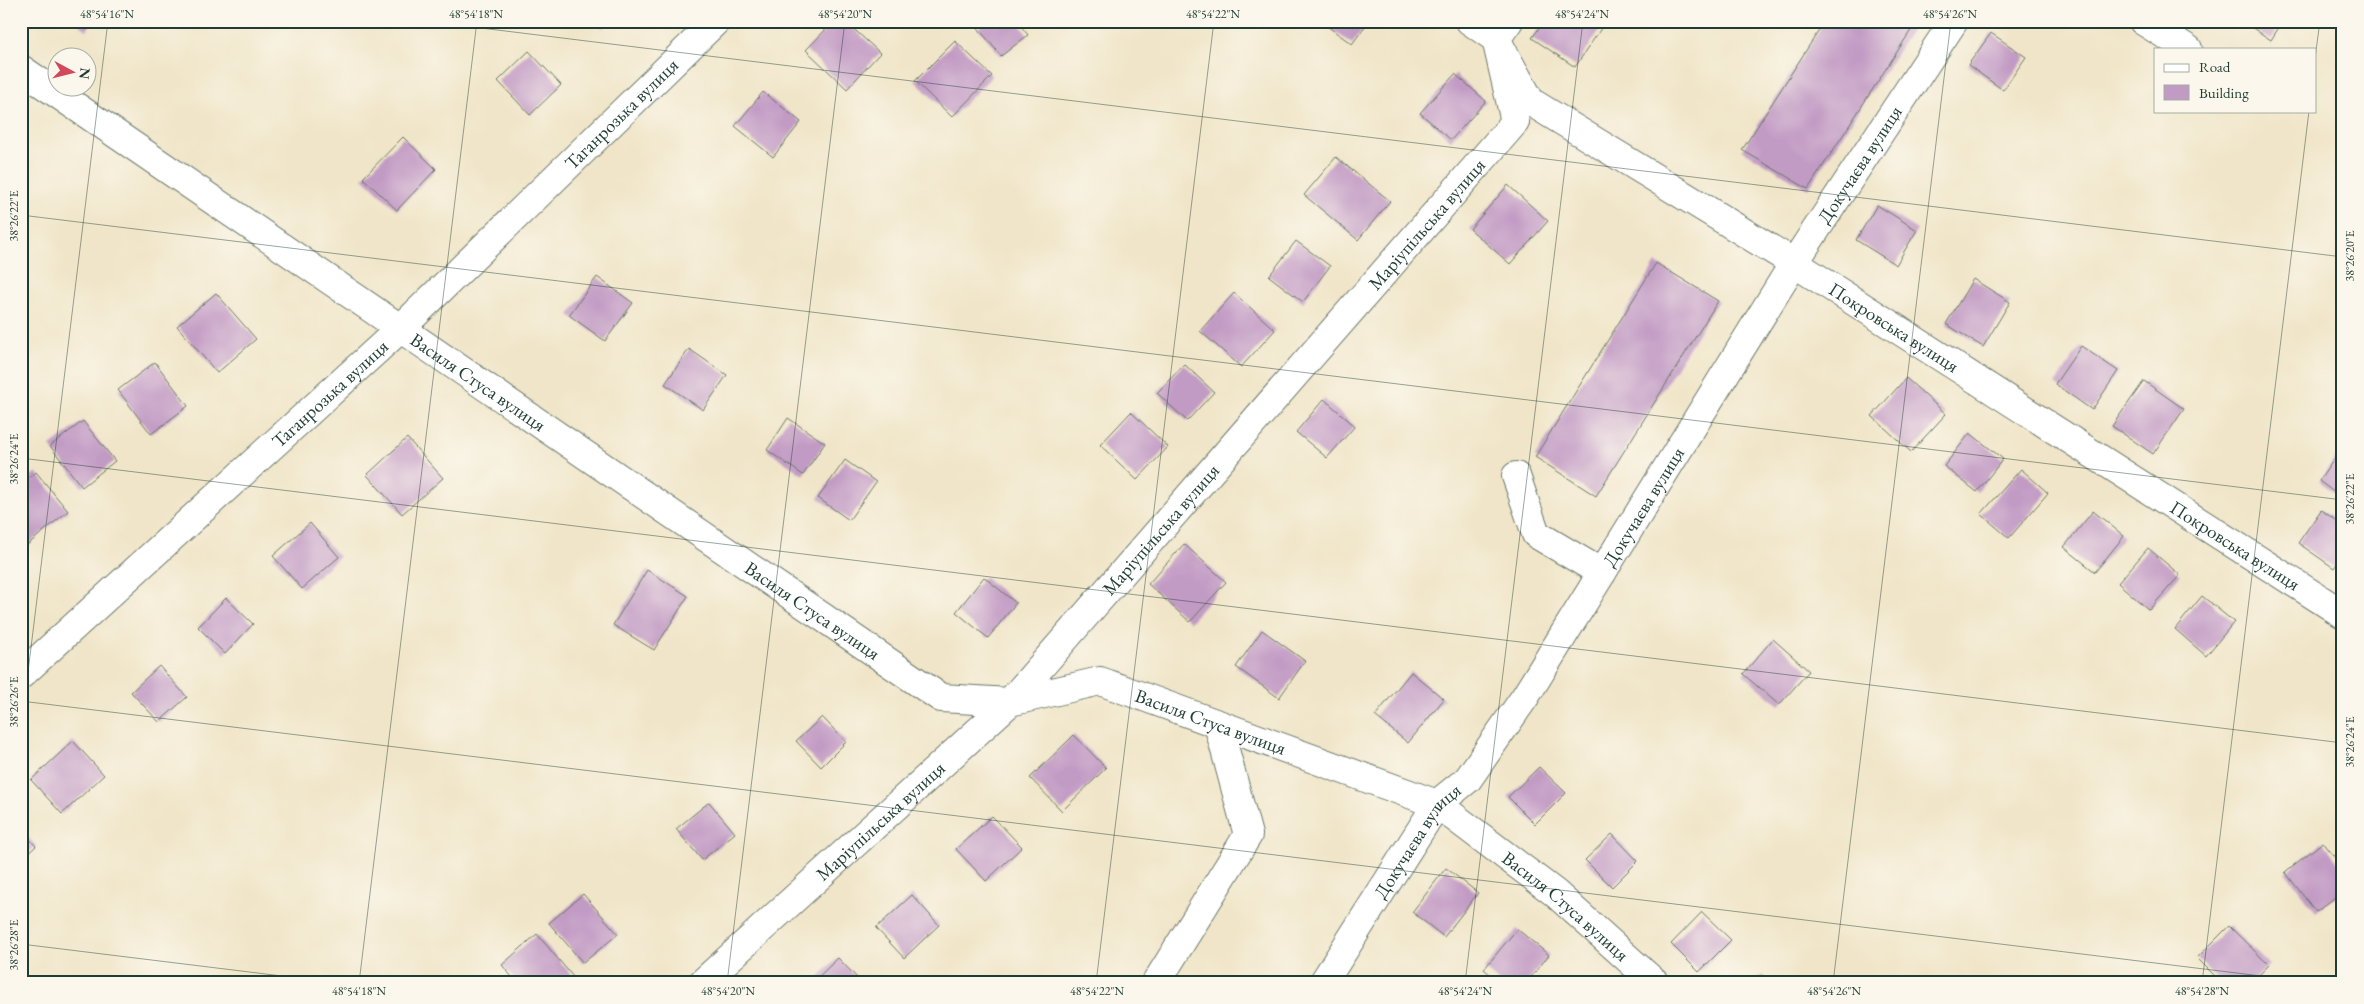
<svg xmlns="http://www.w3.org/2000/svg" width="2364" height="1004" viewBox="0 0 2364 1004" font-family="'EB Garamond',serif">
<rect width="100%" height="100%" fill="#fbf7ec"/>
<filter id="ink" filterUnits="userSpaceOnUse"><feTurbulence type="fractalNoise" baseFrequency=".02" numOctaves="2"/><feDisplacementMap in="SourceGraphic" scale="10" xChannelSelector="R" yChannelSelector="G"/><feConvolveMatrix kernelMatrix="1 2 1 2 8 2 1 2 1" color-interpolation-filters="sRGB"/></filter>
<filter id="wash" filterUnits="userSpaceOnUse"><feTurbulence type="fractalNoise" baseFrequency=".0096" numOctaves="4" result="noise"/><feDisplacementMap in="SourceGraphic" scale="20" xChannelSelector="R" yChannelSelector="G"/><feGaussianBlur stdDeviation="1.12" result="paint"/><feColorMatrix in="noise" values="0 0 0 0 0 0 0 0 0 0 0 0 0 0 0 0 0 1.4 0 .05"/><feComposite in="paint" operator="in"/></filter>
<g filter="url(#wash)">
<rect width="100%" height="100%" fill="#f0e5c8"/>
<g id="blocks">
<path fill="#c29bc5" d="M74,21H93L87,30Z
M596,21H610L603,28Z
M834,21H845L880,53L847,89L806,50Z
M986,21H1017L1028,35L1001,56L978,28Z
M1320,21H1369L1352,44Z
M1544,21H1606L1575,67L1532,38Z
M1825,21H1917L1808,189L1742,150Z
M2242,21H2283L2271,40Z
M1991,33L2026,57L2003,90L1968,65Z
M955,41L992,76L952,117L915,81Z
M529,51L561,85L530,115L498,81Z
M1455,74L1486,101L1451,140L1420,113Z
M763,92L801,122L773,157L735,126Z
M403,137L436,169L397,210L363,178Z
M1336,157L1390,201L1358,240L1304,195Z
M1508,185L1548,221L1510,264L1470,229Z
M1877,205L1917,230L1896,265L1856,240Z
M1296,241L1330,266L1303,302L1269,276Z
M1656,263L1718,301L1596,496L1535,457Z
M597,277L633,303L605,341L569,315Z
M1973,279L2010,302L1983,347L1946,324Z
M216,293L256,339L217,373L177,326Z
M1234,293L1275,330L1241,367L1200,331Z
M2081,346L2118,371L2092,410L2055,384Z
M689,349L727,375L703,410L665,384Z
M155,362L188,406L151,434L118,390Z
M1184,364L1214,392L1187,421L1157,393Z
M1906,378L1946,414L1911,452L1872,416Z
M2144,381L2184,409L2153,454L2112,426Z
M1324,399L1355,426L1327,458L1296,432Z
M1131,412L1168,447L1137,480L1100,445Z
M788,418L825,443L803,475L767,450Z
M83,421L115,461L82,487L50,446Z
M1970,433L2003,459L1977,492L1944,466Z
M407,438L443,478L402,514L367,475Z
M2339,452L2343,455V499L2319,481Z
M845,460L876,482L849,520L818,498Z
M2021,469L2048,493L2009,538L1981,514Z
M36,472L68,511L26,546L21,540V484Z
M2321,510L2343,525V555L2334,568L2298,543Z
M2093,511L2124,536L2095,572L2064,547Z
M310,523L339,557L302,589L273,556Z
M1184,544L1226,582L1190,622L1148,584Z
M2148,548L2180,575L2149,610L2118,583Z
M647,570L688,596L654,650L613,625Z
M984,577L1016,603L988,638L956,612Z
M2202,596L2234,622L2206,656L2175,629Z
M226,598L253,624L225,654L198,627Z
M1262,630L1305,661L1279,698L1236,667Z
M1773,639L1809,671L1779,705L1743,674Z
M159,666L187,697L159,722L131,692Z
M1411,672L1444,699L1408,743L1375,716Z
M822,717L846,742L821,767L796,741Z
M1074,735L1106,768L1062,811L1030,778Z
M73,741L104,775L62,814L31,780Z
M1539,767L1566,793L1535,824L1508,797Z
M709,802L735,833L702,860L676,829Z
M992,816L1022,847L986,881L956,849Z
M21,830L36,846L21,860Z
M1612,834L1638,861L1612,887L1585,860Z
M2323,842L2343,868V891L2316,912L2285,872Z
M1446,868L1478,893L1444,937L1412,912Z
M583,894L618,934L583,963L549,923Z
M912,895L939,925L904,958L876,928Z
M1702,912L1731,940L1699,972L1671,944Z
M2229,926L2269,965L2251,983H2222L2197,958Z
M1517,929L1549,955L1526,983H1500L1484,969Z
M537,934L574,978L569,983H517L502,965Z
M838,958L862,983H812Z
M1762,975L1769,983H1753Z"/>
</g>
</g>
<g filter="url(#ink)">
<use href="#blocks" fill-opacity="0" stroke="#687868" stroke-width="1"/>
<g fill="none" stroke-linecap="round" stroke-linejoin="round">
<g stroke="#687868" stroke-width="30">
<g id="minor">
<path id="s1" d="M1470,21L1496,39L1531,102L1794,263L2343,614"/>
<path d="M2143,21L2188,49"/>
<path id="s2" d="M21,69L941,698L1010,702L1100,681L1437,804L1555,893L1655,983"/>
<path d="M1516,476L1536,534L1602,573"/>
<path id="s3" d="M21,675L400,329L716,21"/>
<path id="s4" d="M702,983L1010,702L1515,122L1496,39L1509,21"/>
<path d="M1156,983L1248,835L1218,724"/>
<path id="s5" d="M1323,983L1437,804L1468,779L1525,697L1794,263L1954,21"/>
</g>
</g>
<use href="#minor" stroke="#fff" stroke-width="28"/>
</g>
</g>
<path fill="none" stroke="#1f3d34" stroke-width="1" stroke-opacity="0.45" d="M424,21L2343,257M2315,58L2320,21M21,215L2343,500M21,458L2343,743M21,701L2318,983M21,729L108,21M21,944L339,983M359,983L477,21M727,983L845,21M1096,983L1214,21M1465,983L1583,21M1833,983L1951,21M2202,983L2309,111"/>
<g text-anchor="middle" stroke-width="4.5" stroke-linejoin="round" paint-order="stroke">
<g font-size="19" fill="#1f3d34" stroke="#fbf7ec">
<text dy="7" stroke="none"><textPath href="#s3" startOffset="822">Таганрозька вулиця</textPath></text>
<text dy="7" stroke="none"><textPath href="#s5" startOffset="981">Докучаєва вулиця</textPath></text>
<text dy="7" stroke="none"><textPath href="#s4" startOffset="1051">Маріупільська вулиця</textPath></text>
<text dy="7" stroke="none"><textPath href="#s1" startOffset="531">Покровська вулиця</textPath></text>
<text dy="7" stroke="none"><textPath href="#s2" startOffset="554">Василя Стуса вулиця</textPath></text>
<text dy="7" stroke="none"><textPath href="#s3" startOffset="418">Таганрозька вулиця</textPath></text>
<text dy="7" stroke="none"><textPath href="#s5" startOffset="576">Докучаєва вулиця</textPath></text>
<text dy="7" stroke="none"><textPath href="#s4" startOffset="646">Маріупільська вулиця</textPath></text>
<text dy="7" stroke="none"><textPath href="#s1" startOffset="936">Покровська вулиця</textPath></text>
<text dy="7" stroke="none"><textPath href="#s2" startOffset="959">Василя Стуса вулиця</textPath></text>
<text dy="7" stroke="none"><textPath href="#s2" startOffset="1394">Василя Стуса вулиця</textPath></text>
<text dy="7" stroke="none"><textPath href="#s4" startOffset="241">Маріупільська вулиця</textPath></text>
<text dy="7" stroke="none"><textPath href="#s5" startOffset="171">Докучаєва вулиця</textPath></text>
<text dy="7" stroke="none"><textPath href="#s2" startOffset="1799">Василя Стуса вулиця</textPath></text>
</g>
</g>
<rect width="2364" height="1004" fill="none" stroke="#fbf7ec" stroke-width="55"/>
<rect x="2154" y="48" width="162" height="65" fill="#fbf7ec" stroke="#a3ada2"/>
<rect x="2164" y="64" width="25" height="8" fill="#ffffff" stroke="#a3ada2"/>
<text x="2199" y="72" font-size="15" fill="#1f3d34">Road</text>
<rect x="2164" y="85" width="25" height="15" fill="#c29bc5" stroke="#a3ada2"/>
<text x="2199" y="98" font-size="15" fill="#1f3d34">Building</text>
<g transform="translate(72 72) rotate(97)"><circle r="24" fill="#fbf7ec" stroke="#a3ada2"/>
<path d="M0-4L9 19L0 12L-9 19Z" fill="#d1495b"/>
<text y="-8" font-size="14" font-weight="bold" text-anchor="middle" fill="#1f3d34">N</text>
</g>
<rect x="28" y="28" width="2308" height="948" fill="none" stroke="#1f3d34" stroke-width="2"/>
<g font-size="12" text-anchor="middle" fill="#1f3d34">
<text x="107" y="18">48°54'16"N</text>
<text x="476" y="18">48°54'18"N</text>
<text x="845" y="18">48°54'20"N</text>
<text x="1213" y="18">48°54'22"N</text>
<text x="1582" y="18">48°54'24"N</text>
<text x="1950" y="18">48°54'26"N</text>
<text transform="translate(14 216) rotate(-90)" y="4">38°26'22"E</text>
<text transform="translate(2350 256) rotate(-90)" y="4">38°26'20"E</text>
<text transform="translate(14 459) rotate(-90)" y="4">38°26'24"E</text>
<text transform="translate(2350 499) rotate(-90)" y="4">38°26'22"E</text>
<text transform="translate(14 702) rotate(-90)" y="4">38°26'26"E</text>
<text transform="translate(2350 742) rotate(-90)" y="4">38°26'24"E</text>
<text transform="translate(14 945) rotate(-90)" y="4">38°26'28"E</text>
<text x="359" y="995">48°54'18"N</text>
<text x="728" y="995">48°54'20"N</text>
<text x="1097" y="995">48°54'22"N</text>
<text x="1465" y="995">48°54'24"N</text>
<text x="1834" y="995">48°54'26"N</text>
<text x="2202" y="995">48°54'28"N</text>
</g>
</svg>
